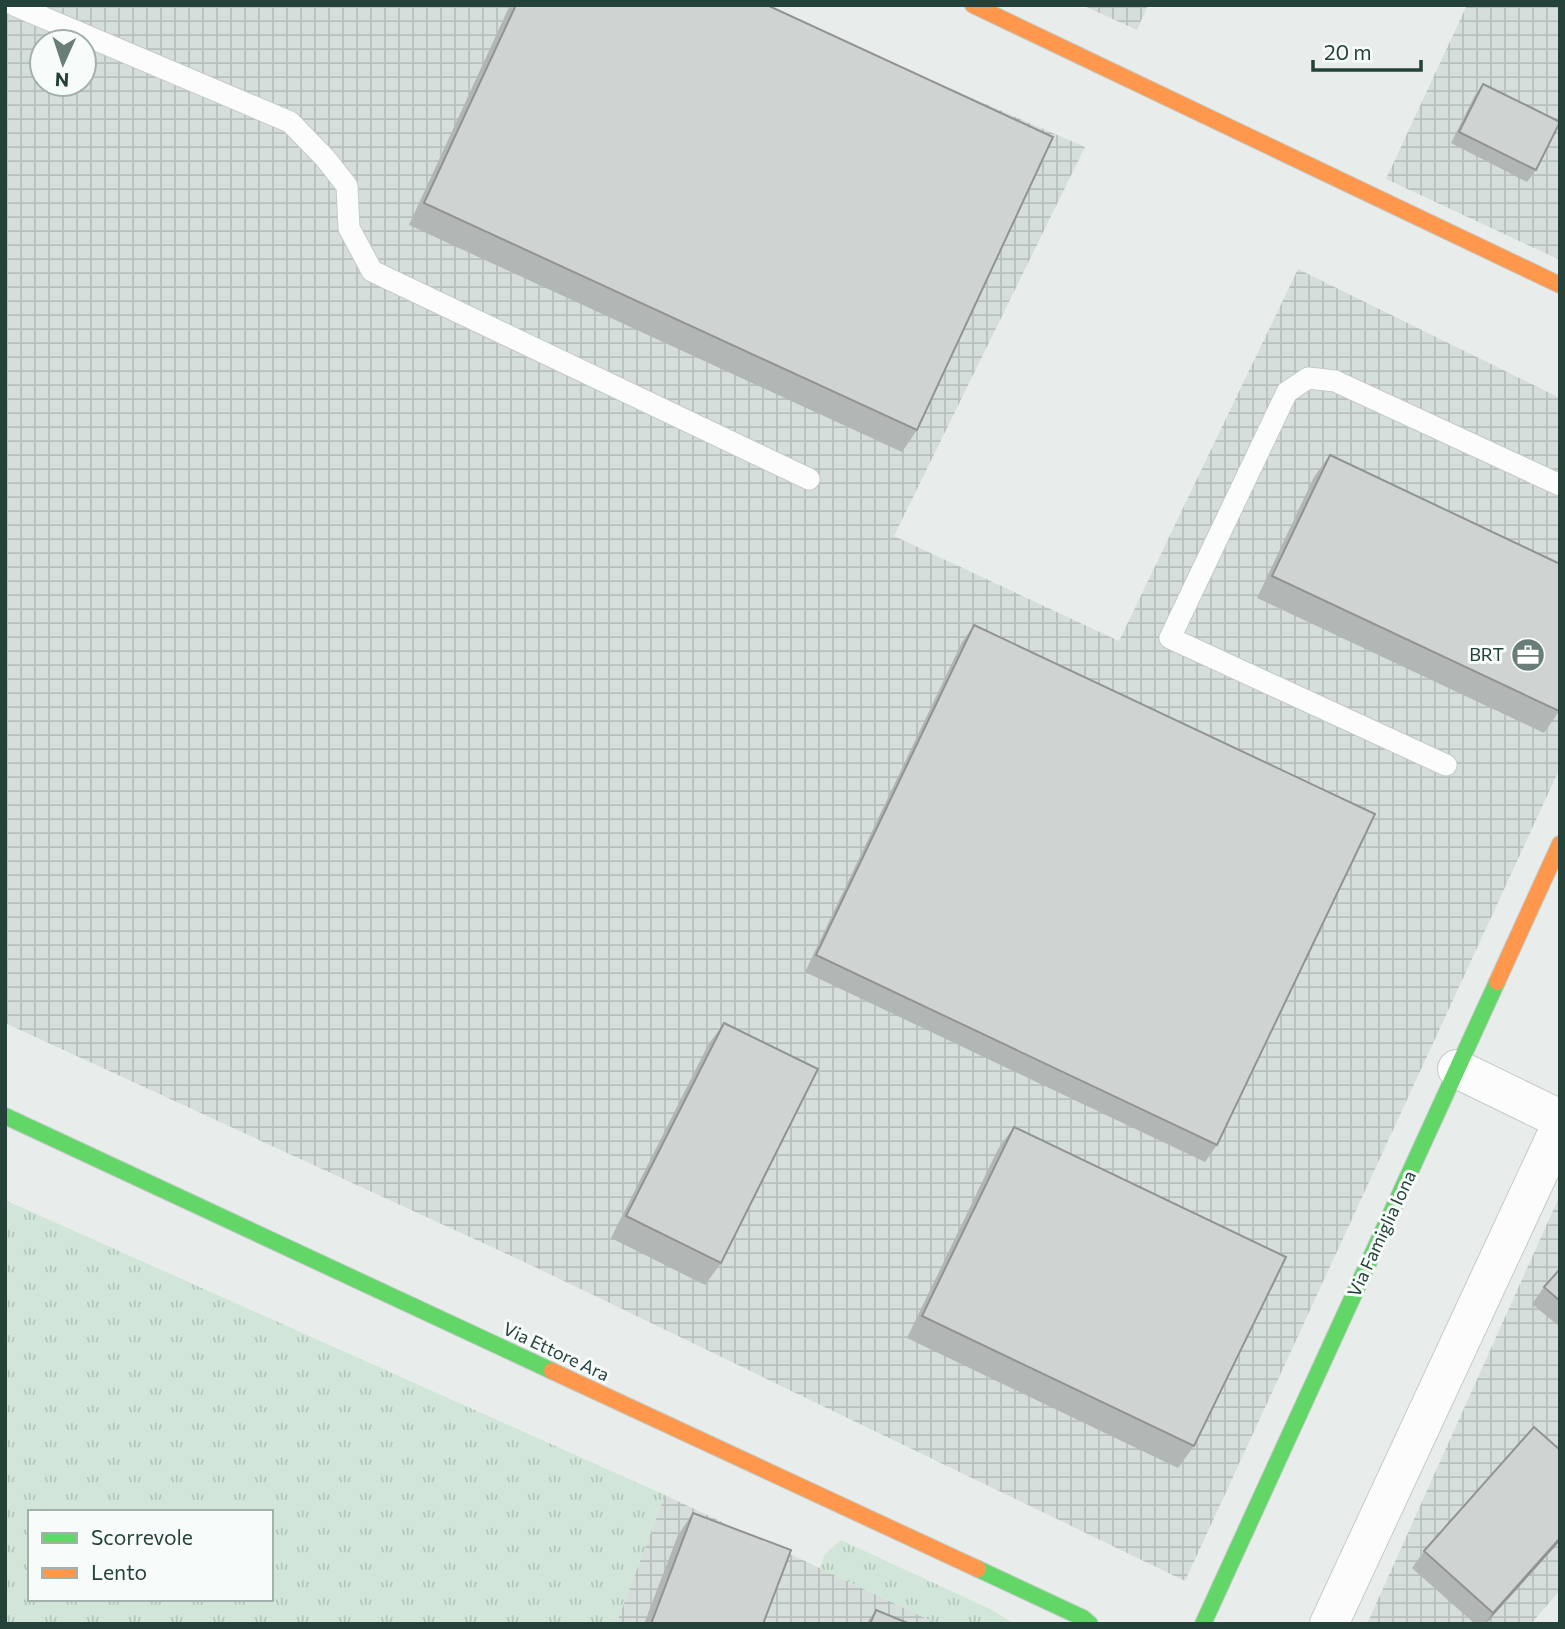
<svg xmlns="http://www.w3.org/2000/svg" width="1565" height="1629" viewBox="0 0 1565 1629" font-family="Commissioner,sans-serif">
<defs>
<pattern id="industrial-grid" width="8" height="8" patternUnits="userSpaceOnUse" patternTransform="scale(1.75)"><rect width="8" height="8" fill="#d6dedb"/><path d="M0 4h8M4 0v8" fill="none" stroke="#b8c0bd"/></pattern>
<pattern id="grass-tufts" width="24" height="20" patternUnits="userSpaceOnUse" patternTransform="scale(1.75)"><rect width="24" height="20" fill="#d1e6d8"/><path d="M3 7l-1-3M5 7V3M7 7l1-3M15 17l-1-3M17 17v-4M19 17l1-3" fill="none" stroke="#b3c6ba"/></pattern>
</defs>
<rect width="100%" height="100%" fill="#e8edeb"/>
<path fill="url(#industrial-grid)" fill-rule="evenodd" d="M5,5H757L1085,147L894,536L1119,641L1298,269L1560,398V768L1185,1581L535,1267L5,1023ZM42,42H84V84H42Z
M1082,5H1148L1137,30Z
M1467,5H1560V260L1386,179Z
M1560,1195V1590L1531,1624H1367Z
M665,1495L938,1624H616Z"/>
<path fill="url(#grass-tufts)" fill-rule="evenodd" d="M5,1200L665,1495L616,1624H5ZM30,1512H271V1599H30Z
M841,1540L990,1609L1015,1624H938L820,1568L825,1554Z"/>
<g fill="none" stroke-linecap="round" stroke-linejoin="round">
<g stroke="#c5cac8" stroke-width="23">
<path id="lane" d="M14,5L290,122L325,158L347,186L349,228L372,271L809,479
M1446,765L1170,638L1287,392L1308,378L1335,381L1560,485"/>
</g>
<g stroke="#c5cac8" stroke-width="40">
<path id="street" d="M1457,1069L1560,1119
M1329,1624L1560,1127"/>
</g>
<g stroke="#c3cbc8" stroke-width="18">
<path id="fast" d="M5,1116L552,1371
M978,1569L1083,1618L1090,1624
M1203,1624L1497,982"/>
</g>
<g stroke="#c3cbc8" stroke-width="18">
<path id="slow" d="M973,5L1560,285
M1497,982L1560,844
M552,1371L978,1569"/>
</g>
<use href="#lane" stroke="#fcfcfc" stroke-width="21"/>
<use href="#street" stroke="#fcfcfc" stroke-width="38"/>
<use href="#fast" stroke="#63d668" stroke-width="16"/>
<use href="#slow" stroke="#ff974d" stroke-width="16"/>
</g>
<path fill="#b2b6b5" d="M510,5H767L917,430L902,452L409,225Z
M1483,84L1536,170L1527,182L1451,143L1475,95Z
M1330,455L1560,710L1544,733L1257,598L1314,477Z
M974,625L1217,1145L1205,1162L805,972L962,642Z
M724,1023L721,1263L705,1285L611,1238L708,1045Z
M1014,1127L1194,1446L1178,1468L907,1338L998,1149Z
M1560,1269V1327L1532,1304L1544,1287Z
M1560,1450V1541L1486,1624H1475L1412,1568L1424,1551Z
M693,1513L763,1624H644L678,1535Z
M876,1610L910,1624H866Z"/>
<path fill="#919493" d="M1560,1538V1541L1485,1624L1493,1613Z"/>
<path fill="#cfd4d2" stroke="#919493" stroke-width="2" d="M516,5H767L1053,137L917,430L424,203Z
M1483,84L1560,122L1536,170L1459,132Z
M1330,455L1560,564L1559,711L1272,576Z
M974,625L1375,814L1217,1145L816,955Z
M724,1023L818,1069L721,1263L626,1216Z
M1014,1127L1286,1257L1194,1446L922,1316Z
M1560,1269V1301L1544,1287Z
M1534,1427L1560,1450V1538L1493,1613L1424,1551Z
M693,1513L791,1550L763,1624H651Z
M876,1610L910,1624H870Z"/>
<defs>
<g id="office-disc" transform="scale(1.75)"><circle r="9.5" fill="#697e78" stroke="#f7fbf9"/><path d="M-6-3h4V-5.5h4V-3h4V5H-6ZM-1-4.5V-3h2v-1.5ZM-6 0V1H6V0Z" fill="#fff"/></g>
</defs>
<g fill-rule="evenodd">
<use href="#office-disc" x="1528" y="655"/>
</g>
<g text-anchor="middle" stroke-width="6" stroke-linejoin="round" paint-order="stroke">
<g font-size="18" fill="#24423a" stroke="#f7fbf9" text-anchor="end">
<text x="1504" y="661">BRT</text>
</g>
<g font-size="18" fill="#24423a" stroke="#f7fbf9">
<text transform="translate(1382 1234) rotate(-65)" y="6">Via Famiglia Iona</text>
<text transform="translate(556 1352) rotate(25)" y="6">Via Ettore Ara</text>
</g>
</g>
<rect width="1565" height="1629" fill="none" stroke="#24423a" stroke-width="14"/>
<rect x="28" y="1510" width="245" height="91" fill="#f7fbf9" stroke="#a3b1ad" stroke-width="2"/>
<rect x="42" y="1533" width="35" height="10" fill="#63d668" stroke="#a3b1ad" stroke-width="2"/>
<text x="91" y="1545" font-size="21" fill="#24423a">Scorrevole</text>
<rect x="42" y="1568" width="35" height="10" fill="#ff974d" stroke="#a3b1ad" stroke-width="2"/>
<text x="91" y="1580" font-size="21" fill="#24423a">Lento</text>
<g transform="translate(63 63) rotate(183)"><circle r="33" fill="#f7fbf9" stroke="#a3b1ad" stroke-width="2"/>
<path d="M0-5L12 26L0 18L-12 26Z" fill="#697e78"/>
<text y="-10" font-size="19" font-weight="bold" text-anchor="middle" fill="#24423a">N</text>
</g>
<path d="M1313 60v10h108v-10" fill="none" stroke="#24423a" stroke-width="3.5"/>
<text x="1324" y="60" font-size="21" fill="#24423a" stroke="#f7fbf9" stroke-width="5" paint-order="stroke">20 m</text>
</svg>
